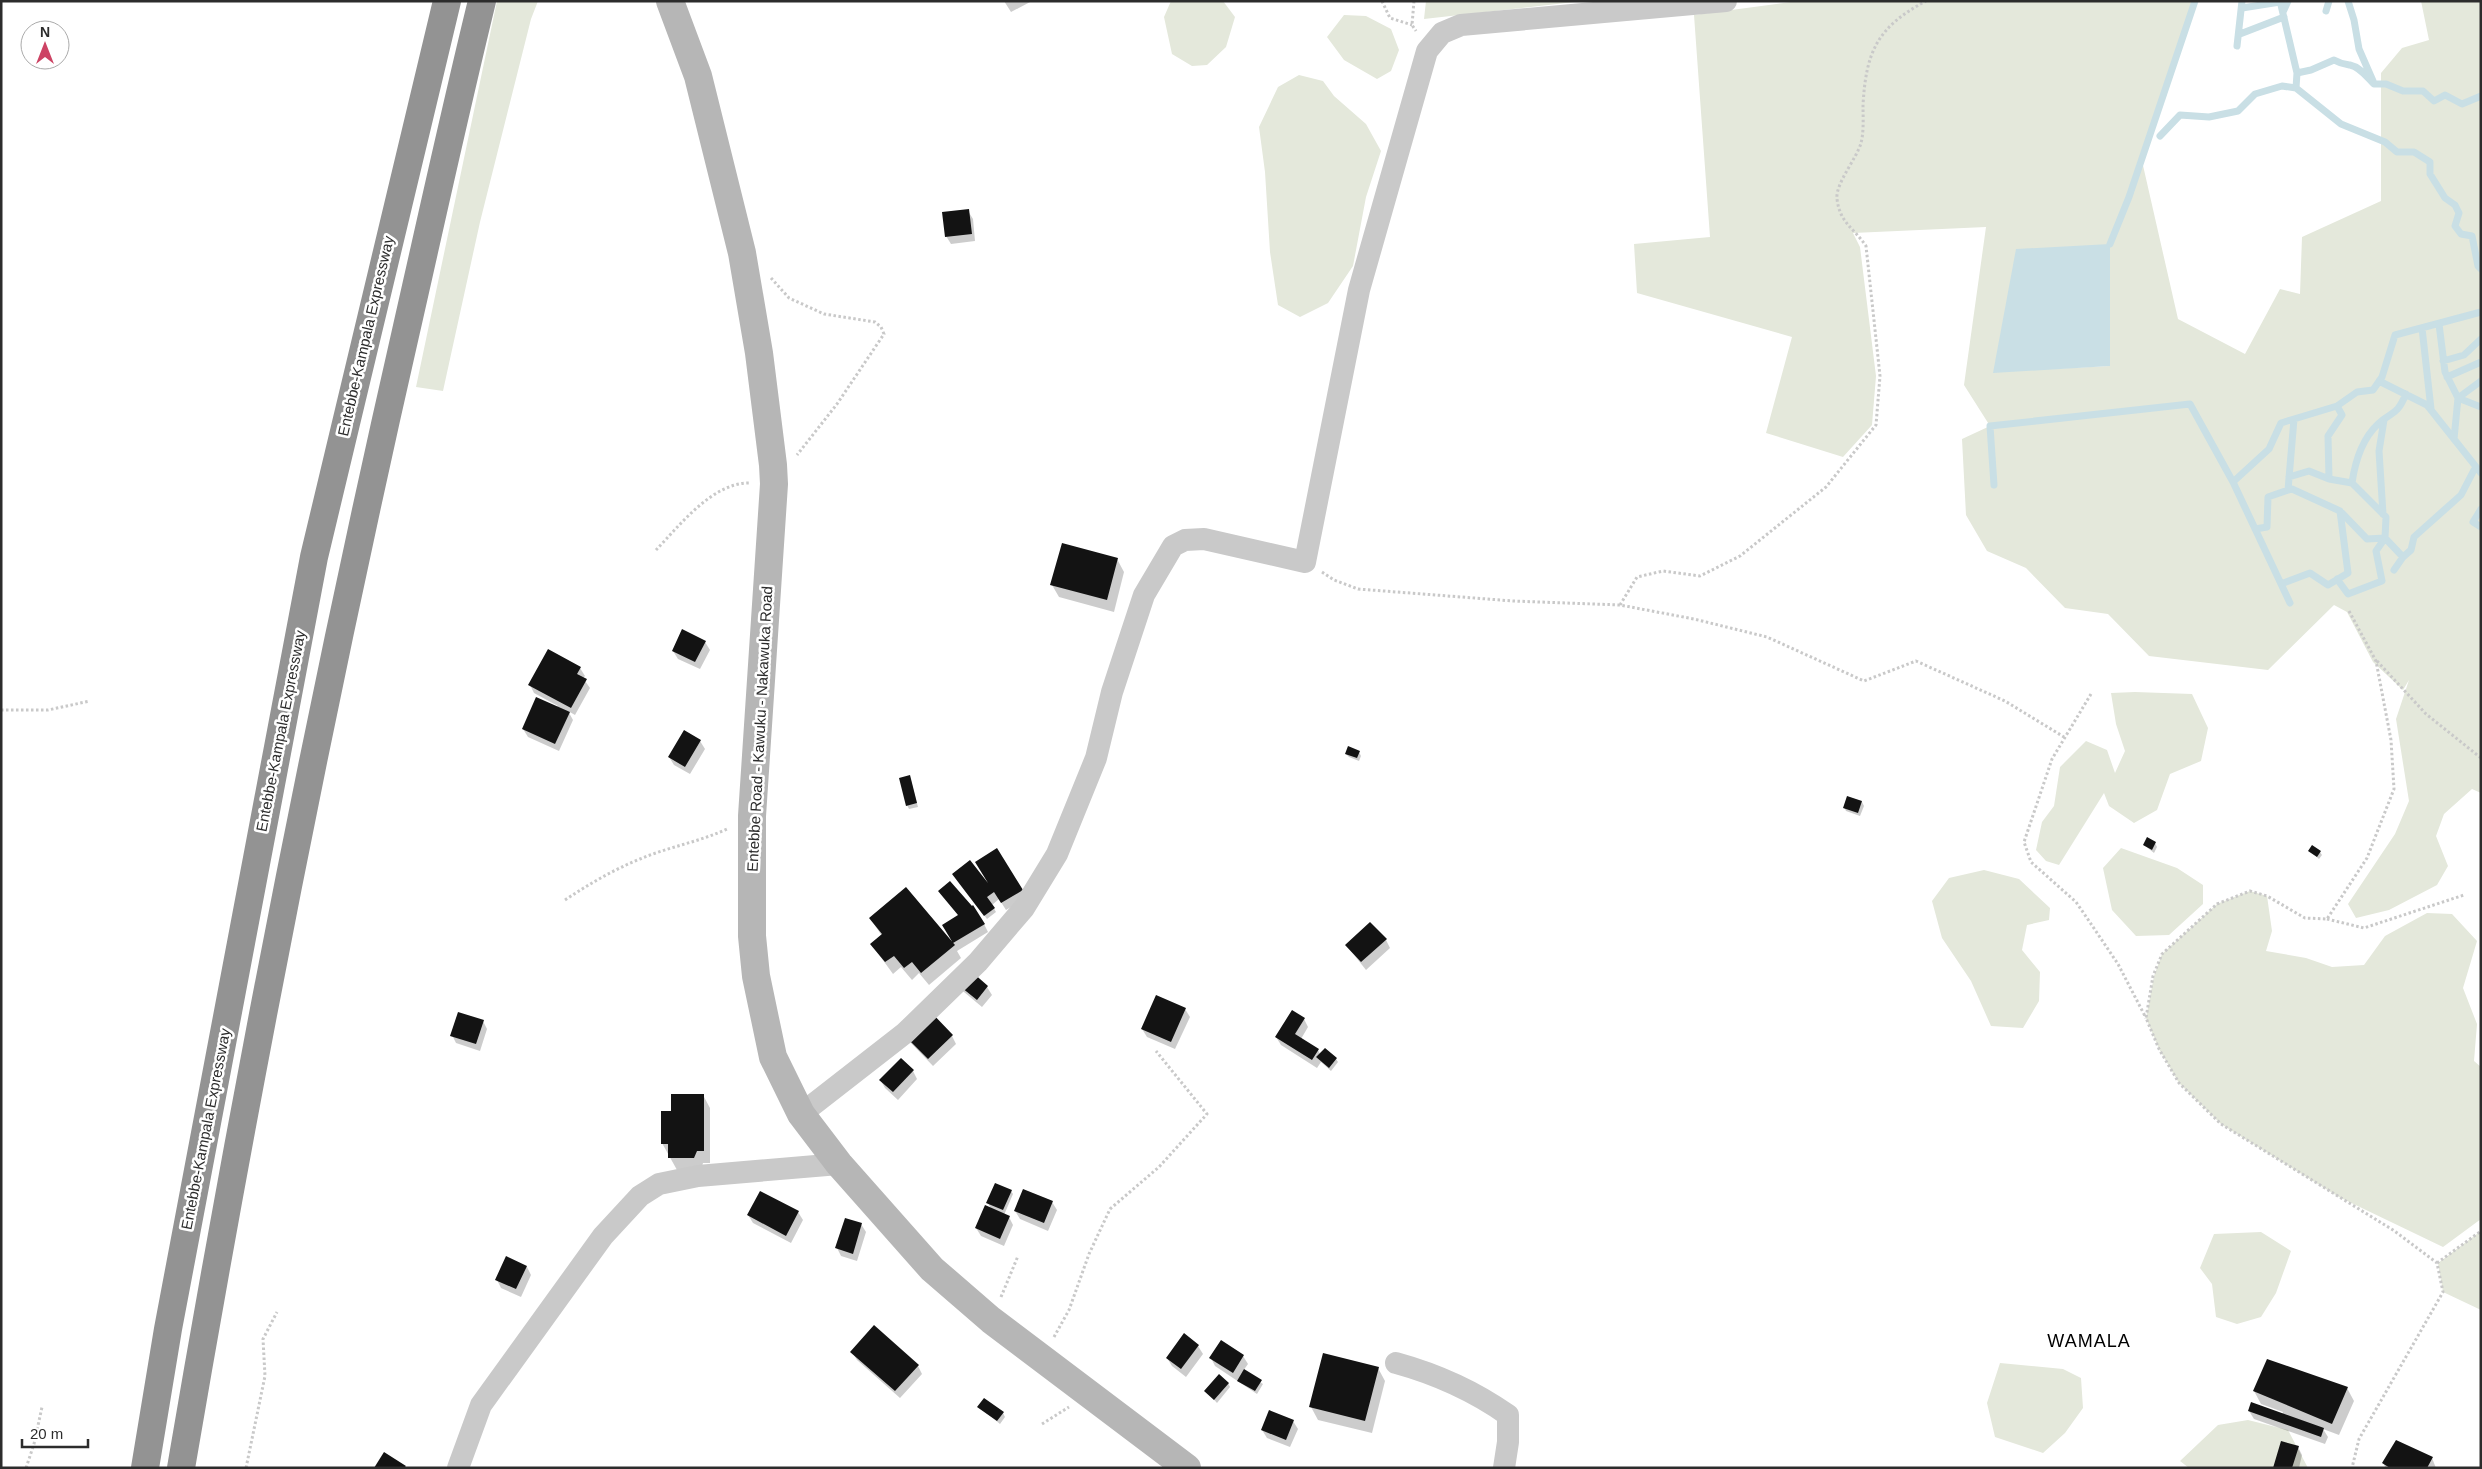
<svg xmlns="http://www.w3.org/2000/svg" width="2482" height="1469" viewBox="0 0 2482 1469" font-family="Arial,sans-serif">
<rect width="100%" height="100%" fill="#fff"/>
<path fill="#e4e8db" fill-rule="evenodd" d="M497,1H538L531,19L480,222L443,391L416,387Z
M1171,1H1223L1235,17L1226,47L1207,65L1192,66L1172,54L1164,17Z
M1426,1H1583L1424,19Z
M1798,1H2194L2142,161L2178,319L2245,354L2280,289L2300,294L2302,237L2381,201V73L2402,48L2429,40L2421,1H2481V793L2472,789L2444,814L2436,836L2448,866L2437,885L2389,910L2356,918L2348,904L2395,834L2409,801L2396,719L2409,680L2403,690L2373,662L2347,612L2334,605L2268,670L2149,656L2108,614L2065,608L2026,568L1987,551L1966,515L1962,439L1990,426L1964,385L1986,227L1853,233L1860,247L1876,376L1872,425L1843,457L1766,433L1792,337L1637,293L1634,244L1710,237L1694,15ZM2110,245V366L2050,369Z
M1344,15L1366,16L1391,29L1399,50L1391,71L1377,79L1344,60L1327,37Z
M1299,75L1323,81L1334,96L1366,124L1381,151L1366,197L1353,266L1328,303L1300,317L1278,305L1270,252L1265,172L1259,127L1278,87Z
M2135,692L2192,694L2208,728L2201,761L2170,774L2157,810L2134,823L2109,806L2104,793L2059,865L2046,861L2036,850L2042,822L2054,806L2060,767L2086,741L2107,750L2115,773L2125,751L2116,724L2111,693Z
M2121,848L2177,868L2203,885V904L2169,935L2136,936L2112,910L2103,868Z
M1984,870L2019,879L2050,908L2049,920L2027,925L2022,950L2040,972L2039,1001L2023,1028L1991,1026L1971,981L1942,938L1932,901L1949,878Z
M2250,891L2267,896L2272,931L2266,951L2306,958L2332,967L2364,965L2385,936L2427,913L2452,914L2477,941L2463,988L2477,1024L2474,1061L2481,1067V1219L2443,1247L2339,1197L2221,1124L2179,1083L2159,1049L2146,1018L2154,976L2162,954L2217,904Z
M2481,1231V1310L2443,1292L2438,1263Z
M2261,1232L2291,1251L2276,1293L2261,1317L2237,1324L2216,1317L2212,1284L2200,1268L2214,1234Z
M2000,1363L2063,1369L2081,1378L2083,1408L2065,1433L2043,1453L1995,1437L1987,1403Z
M2248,1420L2288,1430L2308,1468H2189L2180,1461L2218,1425Z"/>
<path fill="#c9dfe5" d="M2110,244V366L1993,373L2016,249Z"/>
<path fill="#0003" d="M1004,1H1032L1011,12Z
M968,211L973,219L975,241L951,244L946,236Z
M1117,559L1124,572L1114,612L1059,597L1052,585Z
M705,642L710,650L700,669L678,659L673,651Z
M580,668L585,676L583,678L590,688L575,715L568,711L573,720L559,751L528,737L523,729L558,706L534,693L530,685Z
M700,741L705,749L690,774L674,765L669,757Z
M1359,752L1361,756L1359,761L1349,757L1346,754Z
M910,777L918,807L909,809L907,805Z
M1848,797L1862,802L1864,806L1860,816L1846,811L1844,807Z
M2155,843L2157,847L2154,853L2144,845Z
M996,850L1026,898L1006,910L999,899L992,905L996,912L987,919L954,875L988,885Z
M2310,851L2320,852L2322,855L2319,859Z
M940,891L984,924L988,932L957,951L961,958L929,985L919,973L912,980L901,967L893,974L872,945L882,936L870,918L953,945L954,944L948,934L959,916Z
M1386,940L1390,948L1366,970L1347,946Z
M958,987H987L992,995L982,1007Z
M1185,1009L1190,1017L1175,1049L1147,1037L1142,1029Z
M1304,1019L1308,1027L1301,1039L1318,1050L1320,1054L1336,1059L1338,1062L1331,1071L1321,1062L1317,1068L1281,1045L1276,1037Z
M483,1021L487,1029L480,1051L456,1043L452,1035Z
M952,1036L956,1044L933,1066L910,1042Z
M913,1071L917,1079L898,1100L885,1088L881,1081Z
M703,1095L710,1108V1163H703L701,1170H677L662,1143L672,1112Z
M1011,1191L1013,1194L1004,1215L1009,1217L1013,1225L1004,1246L981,1236L976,1228L991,1209L988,1203Z
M1052,1202L1057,1210L1048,1231L1020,1219L1015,1211Z
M798,1212L803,1220L791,1243L753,1223L748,1215Z
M861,1224L866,1232L857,1261L841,1256L837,1248Z
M527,1267L531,1275L521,1297L501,1288L497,1280Z
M1198,1346L1203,1354L1186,1377L1172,1366L1167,1358Z
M852,1352L918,1366L922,1374L900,1398L857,1360Z
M1243,1356L1248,1364L1243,1371L1263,1384L1257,1394L1215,1366L1211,1358Z
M1378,1368L1385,1381L1372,1433L1318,1420L1311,1407Z
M1228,1383L1230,1387L1217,1403L1206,1391Z
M2347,1388L2354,1401L2339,1435L2323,1429L2328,1437L2325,1444L2254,1419L2249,1411L2282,1415L2283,1412L2261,1404L2254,1391Z
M979,1407L1003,1413L1005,1417L1000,1424Z
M1293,1421L1298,1429L1290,1447L1267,1438L1262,1430Z
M2298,1447L2302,1455L2299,1468H2274Z
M2432,1458L2436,1468H2386L2383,1463Z"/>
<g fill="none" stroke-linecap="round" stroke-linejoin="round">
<path stroke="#c9dfe5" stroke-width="7" d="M2280,1L2297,73
M2348,1L2354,20L2359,49L2373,81
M2242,8L2280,2
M2326,11L2329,1
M2283,12L2288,1
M2240,34L2284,17
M2237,46L2242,1
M2481,96L2462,104L2445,95L2434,101L2423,91H2403L2386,84H2374C2367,77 2360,67 2350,65C2343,64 2341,64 2334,60L2311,70L2297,73L2296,88L2341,124L2385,142L2397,152H2414L2430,162V174L2445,198L2455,205L2459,213L2455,226L2461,234L2472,236L2478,266L2481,269
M2160,136L2180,115L2209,117L2238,111L2255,94L2282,86L2296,88
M2110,244L2129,197L2195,1
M2439,324L2445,372L2458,398L2454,439
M2422,328L2431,409
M2443,361L2464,355L2481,339
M2447,377L2481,362
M2379,381L2427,405L2481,473
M2481,381L2458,398L2481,407
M2289,477L2309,471L2329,479L2352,483C2355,462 2361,440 2378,424C2393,410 2396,417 2406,394
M2329,479L2328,436L2342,415L2337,406L2357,392L2373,390L2382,377L2395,335L2481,312
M2233,482L2269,449L2281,423L2294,419
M2352,483L2386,517L2385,538L2403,557
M1994,485L1990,426L2190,404L2233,482L2290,603
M2288,490L2292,489L2340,511L2367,539L2385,538
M2481,509L2473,522L2481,527
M2383,514L2379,451L2384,420
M2255,529L2267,527L2268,497L2288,490L2294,419L2337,406
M2394,570L2403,557L2411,550L2414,537L2461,495L2474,470
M2337,579L2348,594L2382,581L2376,551L2385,538
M2281,584L2310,573L2328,585L2348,573L2340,511"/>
</g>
<path fill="#131313" d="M969,209L972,234L945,237L942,212Z
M1062,543L1118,558L1107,600L1050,585Z
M682,629L706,641L695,662L672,651Z
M548,649L581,667L577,674L587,679L571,708L528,685Z
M536,697L570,712L555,744L522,729Z
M684,730L701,740L685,767L668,757Z
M1348,746L1360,751L1357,758L1345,754Z
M910,775L917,803L906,806L899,778Z
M1847,796L1862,801L1858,813L1843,808Z
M2147,837L2156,842L2152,850L2143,845Z
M2312,845L2321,851L2317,857L2308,851Z
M997,848L1023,890L1001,903L994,892L987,897L995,908L984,916L952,874L970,860L988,883L975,862Z
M950,881L972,906L973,905L985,924L953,943L942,925L958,915L938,891Z
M906,887L955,945L921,973L912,962L904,968L894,956L885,962L870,944L882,934L869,918Z
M1370,922L1387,939L1361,962L1345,945Z
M964,965L988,986L977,1000L951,979Z
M1156,995L1186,1008L1171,1042L1141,1029Z
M929,1010L953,1035L928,1059L903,1034Z
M1292,1010L1305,1018L1295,1034L1319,1049L1312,1060L1275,1037Z
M458,1012L484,1020L476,1044L450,1036Z
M1325,1048L1337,1058L1329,1068L1316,1057Z
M901,1058L914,1070L893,1092L879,1080Z
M671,1094H704V1151H697L694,1158H668V1144H661V1111H671Z
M995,1183L1012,1190L1003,1210L986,1203Z
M1023,1189L1053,1201L1044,1223L1014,1211Z
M760,1191L799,1211L786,1236L747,1215Z
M985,1205L1010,1216L1000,1239L975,1228Z
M845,1218L862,1223L853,1254L835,1248Z
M506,1256L527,1266L516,1289L495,1280Z
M874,1325L919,1365L895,1391L850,1352Z
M1184,1333L1199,1345L1181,1369L1166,1358Z
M1221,1340L1244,1355L1233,1373L1209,1358Z
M1323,1353L1379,1367L1365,1421L1309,1407Z
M2267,1359L2348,1387L2332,1424L2253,1391Z
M1244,1369L1262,1380L1255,1391L1237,1381Z
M1219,1374L1229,1383L1214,1400L1204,1391Z
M984,1398L1004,1412L997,1421L977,1407Z
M2251,1402L2324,1428L2321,1437L2248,1411Z
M1269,1410L1294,1420L1286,1440L1261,1430Z
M2396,1440L2433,1457L2427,1468H2390L2382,1463Z
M2281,1441L2299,1446L2292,1468H2273Z
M384,1452L406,1466L404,1468H374Z"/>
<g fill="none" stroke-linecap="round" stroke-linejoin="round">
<path stroke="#c9c9c9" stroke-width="3" stroke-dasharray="2.5 2.5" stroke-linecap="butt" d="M1382,1L1390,18L1412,25
M1414,1L1412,25L1416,31
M771,278L789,298L824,314L875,322L881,327L884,334L837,404L797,455
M656,550C680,525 713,482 750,483
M1322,572L1334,580L1358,589L1513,601L1620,605L1694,619L1767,637L1864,681L1916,661L2005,701L2064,737
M1620,605L1637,577L1663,571L1700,576L1740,556L1826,487L1876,425L1880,376L1866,246C1853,227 1840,223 1837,199C1835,184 1857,158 1861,143C1864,132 1863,117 1863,105C1866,52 1877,27 1926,1
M2349,611L2376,661L2391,740L2394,789L2367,858L2327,919L2305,918L2267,896L2250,891L2217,904L2162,954L2153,976L2146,1018L2159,1049L2179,1083L2221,1124L2393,1230L2437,1263L2443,1292L2359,1439L2352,1468
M2377,661L2426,714L2481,758
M2091,694L2052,759L2024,842L2031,862L2076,902L2087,918L2118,964L2146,1018
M1,710H48L90,701
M565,900C589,884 613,870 640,859C668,847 699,842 727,829
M2327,919L2364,928L2464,895
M2437,1263L2481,1231
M1001,1297L1018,1256
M1054,1337L1069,1310L1089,1254L1110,1209L1159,1167L1207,1114L1156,1051
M1042,1424L1069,1407
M26,1468L34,1444L42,1407
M246,1468L265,1376L263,1339L277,1312"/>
<path stroke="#c9c9c9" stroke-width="22" d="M801,1114L905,1033L978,962L1024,908L1057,854L1096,758L1112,692L1144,595L1173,546L1185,540L1204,539L1305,562L1359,290L1427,51L1442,33L1461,25L1726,1
M1396,1363C1436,1374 1474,1391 1508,1415V1442L1504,1468
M458,1468L481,1405L603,1236L640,1196L659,1184L698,1176L839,1164"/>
<path stroke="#b6b6b6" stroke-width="28" d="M670,1L698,76L742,253L759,353L773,465L774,484L752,816V936L756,976L773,1057L801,1114L839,1164L932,1269L991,1320L1187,1468"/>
<path stroke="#939393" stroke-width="28" d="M145,1468L168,1329L314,557L447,1
M181,1468C246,1087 320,708 406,331C431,221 455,111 482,1"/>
</g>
<g text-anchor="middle" stroke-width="5" stroke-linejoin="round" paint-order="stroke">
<g font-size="15" fill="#2c2c2c" stroke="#fff">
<text transform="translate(366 336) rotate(-77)" y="5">Entebbe-Kampala Expressway</text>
<text transform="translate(760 729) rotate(-87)" y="5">Entebbe Road - Kawuku - Nakawuka Road</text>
<text transform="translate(281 731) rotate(-79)" y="5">Entebbe-Kampala Expressway</text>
<text transform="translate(206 1129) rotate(-79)" y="5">Entebbe-Kampala Expressway</text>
</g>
<g font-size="18" letter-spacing="1" fill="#000" stroke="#fff">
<text x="2089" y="1347">WAMALA</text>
</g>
</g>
<rect width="2482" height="1469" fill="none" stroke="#2c2c2c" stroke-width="5"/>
<g transform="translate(45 45)"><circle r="24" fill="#ffffff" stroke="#ababab"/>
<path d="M0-4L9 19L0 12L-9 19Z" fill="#cd4364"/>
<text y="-8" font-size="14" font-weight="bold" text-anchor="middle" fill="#2c2c2c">N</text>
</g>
<path d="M22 1439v8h66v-8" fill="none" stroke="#2c2c2c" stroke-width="2.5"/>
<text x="30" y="1439" font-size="15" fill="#2c2c2c" stroke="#ffffff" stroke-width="4" paint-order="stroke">20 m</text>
</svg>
